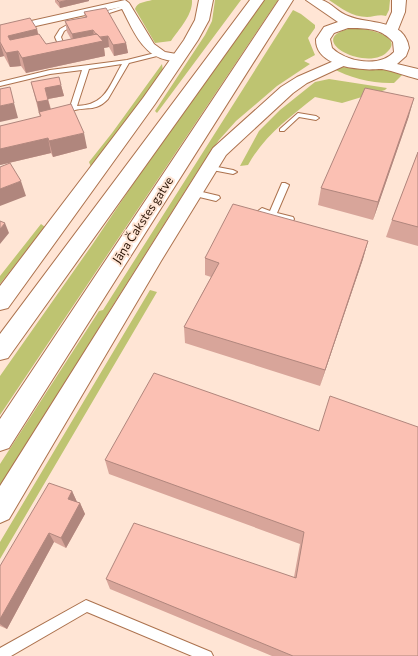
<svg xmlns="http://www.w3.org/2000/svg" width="418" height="656" viewBox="0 0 418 656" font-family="Commissioner,sans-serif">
<rect width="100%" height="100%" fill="#ffe5d5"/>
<path fill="#bec471" d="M152,0H192C193,15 179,29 171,41L155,43L135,9C137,2 145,2 152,0Z
M215,0H241L157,113L155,111L205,35L212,21Z
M263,0H278L0,415V376L92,245L154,153Z
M329,0H390L389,10L386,16C379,14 374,17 367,17C352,17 341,8 329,0Z
M293,10L301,14L315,25V28L308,38L315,55L304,61L310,64L277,86L236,121L219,140L199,169L110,310L0,488V464L99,311L103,310Z
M353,28C362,28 402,34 389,50C370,75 299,38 353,28Z
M162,64L163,71L132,114L91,167L89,162L112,133Z
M340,67L382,69L404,73L394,83C374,84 349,78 332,68Z
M329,79L387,88L385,90L342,103L315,97C290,117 264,136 248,165L240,166L259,131L280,110L315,82Z
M41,224L45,227L0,284V276Z
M150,290L157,292L0,559V542Z"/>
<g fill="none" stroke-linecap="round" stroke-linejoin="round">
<g stroke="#ac724e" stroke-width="2">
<path id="lane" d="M123,6L128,7L97,17L94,15Z
M74,21L79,22L64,31L61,37L66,50L61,51L55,37L60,29Z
M159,52L161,53V55L129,63L108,99C97,111 88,107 75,110C71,111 67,115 63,116L60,114L70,107L82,70L50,74L0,86V82L50,70L127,60ZM122,64C109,86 106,105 77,106L89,69Z
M298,113L316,116L319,118L316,120L299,117L284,131H280V129Z
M207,165L233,170L237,172L233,174L207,169L206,167Z
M282,183H285L289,185L277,213L293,217L294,219L293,221L290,222L259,213L258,211L262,208L270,211Z
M194,190L219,196L220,198L216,201L191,195L190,193Z
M86,600L211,652L213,656H192L87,612L11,656H0V648Z"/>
</g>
<g stroke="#ac724e" stroke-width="2">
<path id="street" d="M125,0L129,3L154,44L165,52L182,55L184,58L182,61C177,62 172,61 167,60C141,55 132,27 121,7L0,34V28Z"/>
</g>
<g stroke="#ac724e" stroke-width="2">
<path id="secondary" d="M306,0C311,0 317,0 322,0C331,3 339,13 348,16C368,25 405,18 409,48L406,56L397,64L418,69V79C406,76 394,71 382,69C376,69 369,70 363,69C346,68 315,62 316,39L324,27L338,22ZM348,28C365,28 382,28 393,42L394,52C380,68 346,62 332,48L330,39L334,33Z"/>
</g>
<g stroke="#ac724e" stroke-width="2">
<path id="highway" d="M199,0H213L209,20L198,40L155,104L8,308L0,310V286L143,98L184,40L195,20Z
M250,0H264L8,358L0,360V334Z
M279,0H293L9,448L0,451V419Z
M392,0H406L405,12L397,32L395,35L390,36L385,35L383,32L392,12Z
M343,57L348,58L350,61L348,64L307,83L293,93L226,155L161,261L9,519L0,523V486L213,148L281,87L297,77Z"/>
</g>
<use href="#lane" fill="#fff" fill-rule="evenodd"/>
<use href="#street" fill="#fff" fill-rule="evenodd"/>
<use href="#secondary" fill="#fff" fill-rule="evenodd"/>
<use href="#highway" fill="#fff" fill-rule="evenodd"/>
</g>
<path fill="#d8a59a" d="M55,0H89V1L60,8L55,2Z
M84,12L126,43L128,53L114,56L109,47L104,48L105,56L26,73L21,66L10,67L4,56L0,57V25L37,29L38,34L46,44L71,39L67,32L65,21L85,18Z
M31,82L61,85L64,96L48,99L51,109L87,148L53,157L51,153L0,165V126L40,117Z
M409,116L373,220L318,205L321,188Z
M418,152V246L386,237L392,220Z
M368,241L363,259L320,386L185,343L184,327L211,277L205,275V258Z
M319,431L418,656H272L110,589L106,579L294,577L300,544L109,474L105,460Z
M72,491L77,502L80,503L85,514L66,548L54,542L7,629L0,626V566Z"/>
<path fill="#b0867d" d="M69,0H89V1L60,8L59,2Z
M37,29L40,44L11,51L8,36Z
M93,30L95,41L74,45L72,34Z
M108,36L109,47L104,48L105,56L26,73L22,58L98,38Z
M0,43L4,56L0,57Z
M126,43L128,53L114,56L113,45Z
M18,51L21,66L10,67L6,53Z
M61,85L64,96L48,99L45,88Z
M414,98L409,116L373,220L378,202Z
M48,100L51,111L39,113L37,102Z
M14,103L18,118L0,122V106Z
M84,133L87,148L53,157L49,141Z
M48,138L51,153L0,165V149Z
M21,181L26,196L0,206V189Z
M5,223L9,233L0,244V229Z
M368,241L363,259L320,386L325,370Z
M72,491L77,502L73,509L68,499Z
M80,503L85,514L66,548L61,538Z
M49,533L54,542L7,629L0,624V619Z"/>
<path fill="#fbc0b3" stroke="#b0867d" d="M57,0H69L59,2Z
M106,8L126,43L113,45L108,36L100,37L97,34H96L93,30L72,34L65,21L87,17L84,12Z
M30,18L37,29L8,36L10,40L39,34L46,44L97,34L103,41L22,58L18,51L6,53L0,42V25Z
M59,77L61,85L45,88L48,100L37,102L31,82Z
M10,87L14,103L0,106V89Z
M365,88L414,98L378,202L321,188Z
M71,104L84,133L49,141L48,138L0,149V126L41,116L39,112Z
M418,152V227L392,220Z
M10,163L21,181L0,189V167Z
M233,204L368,241L325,370L184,327L219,263L205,258Z
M0,221L5,223L0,229Z
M154,373L319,431L330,396L418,427V656H293L106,579L134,523L296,578L304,532L105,460Z
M49,483L72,491L68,499L80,503L61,538L49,533L0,619V566Z"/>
<g text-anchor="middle" stroke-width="4" stroke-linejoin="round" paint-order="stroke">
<g font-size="12" fill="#2c1506" stroke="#ffe5d5">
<text transform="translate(143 220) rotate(-57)" y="4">Jāņa Čakstes gatve</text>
</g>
</g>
</svg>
